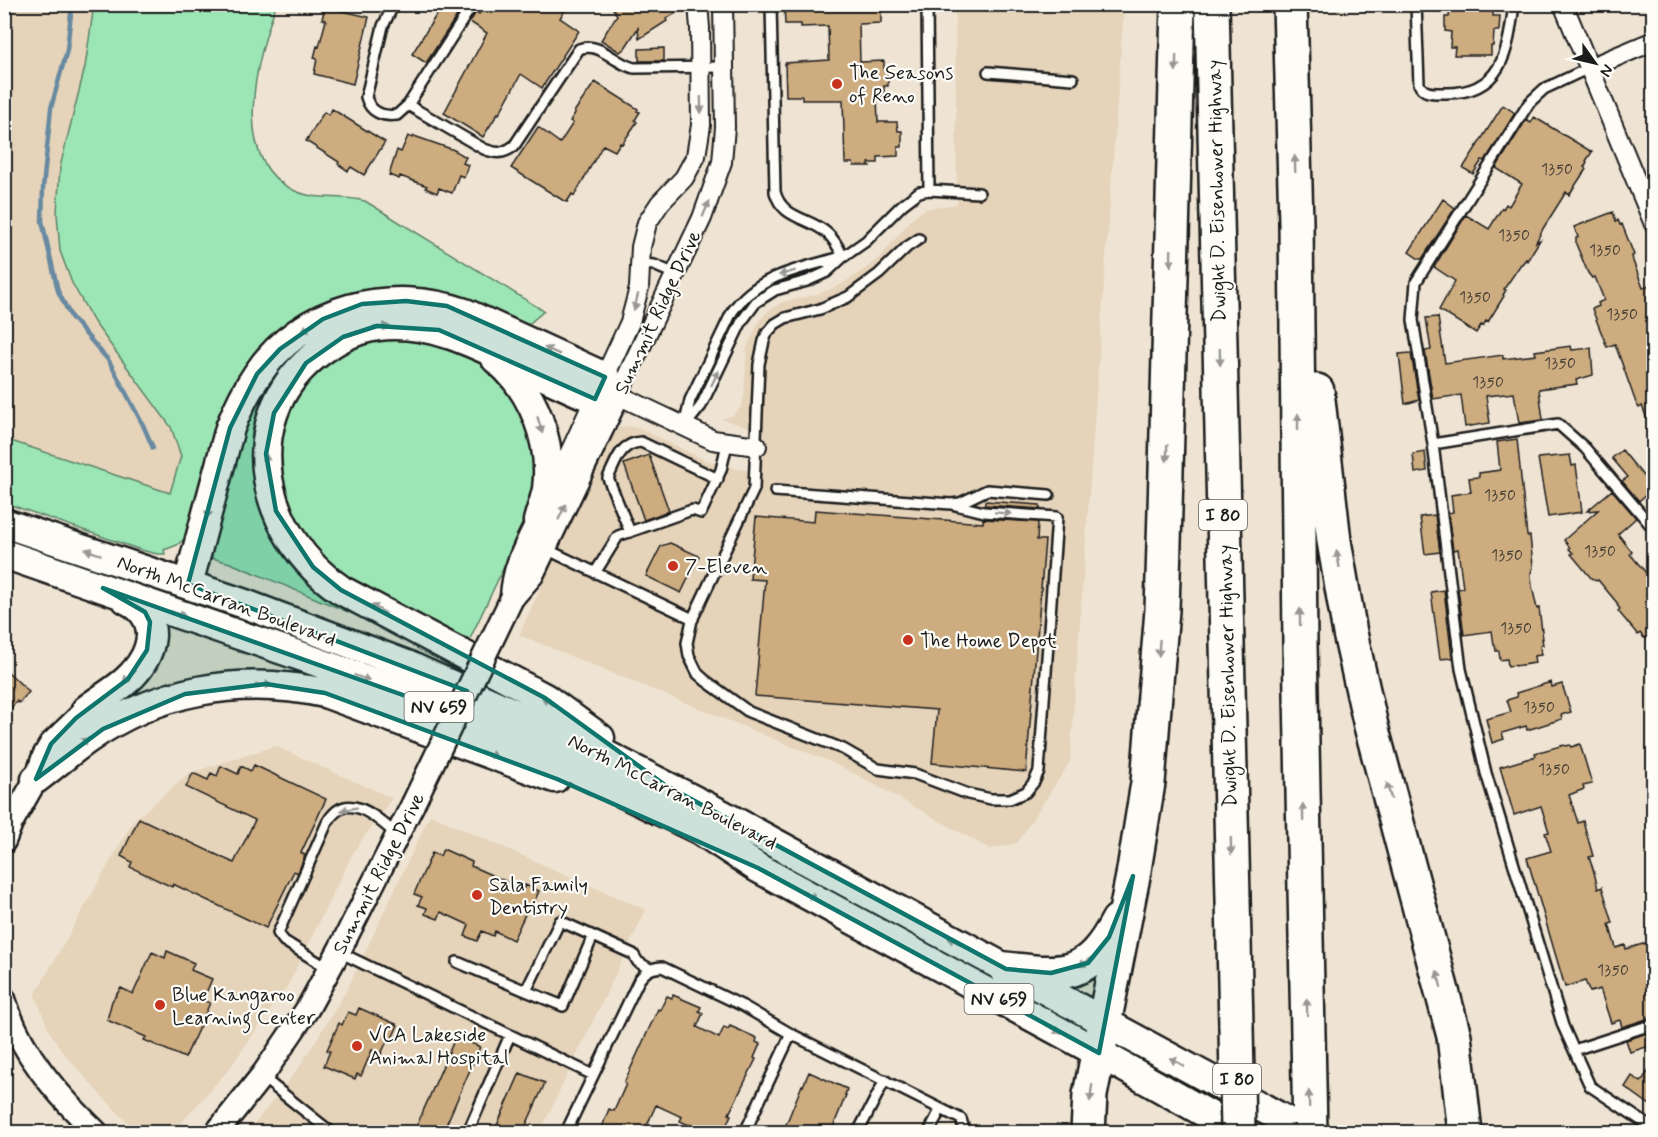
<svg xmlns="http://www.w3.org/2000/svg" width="1658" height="1137" viewBox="0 0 1658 1137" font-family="Mynerve,sans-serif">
<rect width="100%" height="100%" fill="#efe4d3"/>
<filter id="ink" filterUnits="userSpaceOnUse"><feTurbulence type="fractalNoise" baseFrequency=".0167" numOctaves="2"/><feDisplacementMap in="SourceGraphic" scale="12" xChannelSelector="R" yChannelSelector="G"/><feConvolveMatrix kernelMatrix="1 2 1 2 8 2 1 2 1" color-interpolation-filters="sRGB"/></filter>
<g filter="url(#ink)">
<path fill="#e5d3ba" d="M5,5H94L85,67L60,167L94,322L171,427L181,456L170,493L5,439Z
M955,5H1124L1070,762L1017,843L990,849L859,776L828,761L519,635L611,435L617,429L623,426L639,428L705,460L736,469L761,472L764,432L721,419L732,416L742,406L744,397L747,347L760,320L769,310L783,302L818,294L842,284L865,269L882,255L914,216L926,209L957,204Z
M275,746L392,798L354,851L288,985L229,1069L173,1132H137L98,1092L62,1051L49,1031L35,995L133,821L190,773Z
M430,815L646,910L540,1132H248L300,1066L347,990Z"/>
<path fill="#9ce6b5" stroke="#5c8168" stroke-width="1.5" d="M94,5H276C258,56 228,159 293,190C318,202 341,194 365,201L544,311L524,328L281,334L188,536L177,545L164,550L165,554H157L141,550L5,503V439L170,493L181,456L171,427L94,322L72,283L60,251L57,213L60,167L85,67Z
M312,333L289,371L271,513L423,643L230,563L204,556L247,405Z
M417,337L473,358L503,384L523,415L534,455V476L527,518L468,643L333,572L296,525L276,462L288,406L326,359L377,338Z"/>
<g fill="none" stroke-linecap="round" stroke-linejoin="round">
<path stroke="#678aa1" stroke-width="4.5" d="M72,4L67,50L51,108L43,188L42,221L58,291L71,317L109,361L143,425L153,448
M4,585L9,583"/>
</g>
<path fill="#cdac80" stroke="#1c1c1c" stroke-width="1.5" d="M443,4L464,5L426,63L412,54Z
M485,4H556L565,10L560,18L579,31L542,88L521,74L499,114L498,113L483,137L444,113L487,33L470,22L476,12L479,14Z
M610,4H670L676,13L666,19L667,21L639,39L638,28L625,48L620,52L601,40L617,15Z
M784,4H881V23L859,24L860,62L884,61V70H888V86H884V96H877L878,122H897L898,131H902V147H898V156L878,157V163H869L870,166H854L853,163H845L843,100H802V96H786L785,63L829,60L828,26L801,27V24H785Z
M1450,4H1493V16H1500L1499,31H1494L1493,46H1491V55H1454L1455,47H1450L1451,32L1445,31V17H1449Z
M325,7L369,17L353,84L314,74L317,59L314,58L317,46L319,47L326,20L322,19Z
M664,48V61H639V49Z
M595,82L638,109L637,111L640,112L635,120L637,122L622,144L620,143L615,151L603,145L574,196L572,194L567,202L564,201L511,168L538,127L560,143L573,123L570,121L575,113L574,112Z
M1503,105L1515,113L1485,161L1482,160L1473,174L1463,168Z
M332,109L385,142L364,175L351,167L348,171L338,164L339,162L306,141L324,112L329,115Z
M1534,117L1592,152L1586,161L1587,162L1584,167L1586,169L1569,195L1566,192L1544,227L1536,242L1540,240L1527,261L1526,259L1522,264H1521L1504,289L1506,290L1503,295L1504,296L1488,322L1486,321L1483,326L1481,325L1476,333L1439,310L1455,281L1434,267L1466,215L1489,229L1502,208L1503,209L1506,204L1509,206L1522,184L1496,168L1526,120L1531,123Z
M408,136L413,138L414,136L454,150L466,157L463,163L468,165L464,177L459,175L452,193L439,188L437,193L425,188L427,186L400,176L399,179L389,175L397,150L401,152Z
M1443,199L1455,208L1422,259H1419L1409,252Z
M1613,212L1616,221L1618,220L1620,225L1622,224L1634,255L1632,256L1633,261L1643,288L1649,285L1653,295L1652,432L1642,406L1639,408L1636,403L1615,344L1607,347L1592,309L1599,306L1598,303L1604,300L1595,277L1592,278L1588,273L1576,244V238L1578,237L1574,227Z
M1438,317L1445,363L1503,355V359L1536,355L1535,351L1571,346L1572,350L1591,348L1593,375L1576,380L1577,384L1539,389L1543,420L1519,423L1514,393L1486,396L1490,423L1465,427L1461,395L1433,399L1425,351L1431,350L1426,318Z
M1411,353L1419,400L1405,404L1399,354Z
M1517,439L1527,536H1530L1533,566L1531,573L1532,586L1537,609L1539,608L1543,639H1542L1543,645H1540L1541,655L1534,656L1535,663L1515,666V665L1508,666L1507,659L1500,660L1499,651H1496L1495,645H1494L1492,631L1464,635L1458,589L1463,588L1458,549L1453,550L1448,513L1453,512L1451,495L1471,492L1469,478L1479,477V473L1500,470L1497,442Z
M1622,450L1653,488L1639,501L1622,481L1628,477L1612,458Z
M1425,452L1427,471L1415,473L1413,454Z
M649,455L669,511L644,520L624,464Z
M1570,455L1572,466L1576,465L1582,512L1548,517L1538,458Z
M1612,490L1636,518L1618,534L1632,552L1630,554L1653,581V646L1645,637L1644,638L1640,633L1638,635L1618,611L1620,609L1617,605L1618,604L1598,580L1596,581L1591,578L1571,554L1573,553L1569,549L1570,548L1564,540L1598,510L1587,511Z
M985,501L1040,505V509L985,505Z
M815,510L983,523V519L1038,522L1037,540H1045L1026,772L932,763L937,710L755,696L765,580L750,579L756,517L814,522Z
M1435,515L1440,552L1425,554L1420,517Z
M670,543L699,556L681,593L646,576L661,546Z
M1444,590L1452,658L1440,659L1431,592Z
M4,668L29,692L19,703L17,701L4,717Z
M1551,682L1552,687L1562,684L1571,712L1561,715L1562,719L1527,730L1526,726L1502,733L1504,739L1492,743L1486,719L1511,712L1507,700L1517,697L1516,693Z
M1580,744L1592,784L1583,786L1584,789L1569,795L1578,823L1583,821L1593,856L1589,857L1594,872L1598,889L1602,887L1613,923L1609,924L1616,948L1625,945L1626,949L1653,941V1017L1622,1027L1620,1020L1611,1023L1600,989L1590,992L1585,981L1565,987L1527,858L1551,851L1545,833L1549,832L1541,806L1514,815L1500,767L1530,758L1536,756L1535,753L1564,745L1565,746L1570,745L1571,747Z
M254,765L326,799L301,853L305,855L298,873L294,871L266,928L173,884L172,887L130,867L132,862L121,856L139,818L234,863L255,820L186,787L193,773L208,780L211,773L217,776L221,766L238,774L241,766L251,771Z
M443,849L472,862L471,866L523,889L525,885L539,891L532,907L529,906L513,940L495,931L493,936L482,931L477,941L465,936L469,925L441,912L438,919L425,914L427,908L418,905L422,897L414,894L432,853L440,856Z
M167,951L194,963L191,970L212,979L203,1000L210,1003L185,1058L144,1040L146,1037L107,1020L112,1001L121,988L133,994L152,952L165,958Z
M673,995L701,1007L699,1011L703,1013L697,1027L719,1038L724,1027L728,1029L730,1026L757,1038L756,1042L760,1044L754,1058L756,1059L729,1114L731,1115L726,1126L724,1125L720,1132H697L698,1129L680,1121L682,1117L656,1105L644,1132H600L609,1109L614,1111L626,1084L624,1083L658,1009L660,1010L667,996L672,998Z
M359,1008L398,1025L391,1041L388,1039L381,1054L372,1050L361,1076L357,1074L355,1079L324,1066L330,1051L327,1050L339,1023L342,1025L348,1012L356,1015Z
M1653,1031V1045L1630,1052L1626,1040Z
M456,1036L480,1047L443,1132H414Z
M1653,1064V1107L1625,1087L1632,1076L1641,1082Z
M809,1072L847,1089L845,1095H846L831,1132H783L802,1085L803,1086Z
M520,1073L545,1083L523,1132H494Z"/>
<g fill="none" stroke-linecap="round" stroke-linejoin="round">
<g stroke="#1c1c1c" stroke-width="14">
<path id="service" d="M394,4L383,26L366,97C370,112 382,117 397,115L408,105
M473,4L408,105L484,149C497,154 503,154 514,146L579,49C601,41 614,64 634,68L724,67
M771,4L775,192C782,219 809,217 827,233C834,239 839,248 843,257
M927,4L929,190
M1416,4L1419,84C1423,94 1434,93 1443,93C1502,95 1508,52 1514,4
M1589,68L1544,89L1529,103L1416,282L1413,320L1433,444L1461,669L1486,773L1563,1026L1590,1086L1654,1129
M988,72L1073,79
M919,239L907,247L879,274L848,297L820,309L785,318L775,324L767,333L764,341L759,364L754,489L692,620L687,643L689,656L698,674L706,681L749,712L843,749L878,769L915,774L968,794L991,799H1010L1026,792L1034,782L1039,771L1057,517L984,512L951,504
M641,264L654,265L675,274
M684,427L701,406L742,321L756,302L775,290L807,281L827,272L843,257L866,241L902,205L919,192L929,190L979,193
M684,427L690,400L732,312C757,275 800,269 841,257
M1433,444L1558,424L1585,448L1654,529
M775,491L951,504L960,503L987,490L1049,495
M630,532L608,478C616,462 620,443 641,442L718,479
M546,549L693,619
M595,573L618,536L689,511L693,510L701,513L721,470L727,444
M339,952L593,1075
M457,962L526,991L560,921L633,954L638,962L650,969
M329,969L284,941L278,933L327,823C347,787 378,819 397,835
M526,991L563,1006L593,936
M1574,1050L1654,1024
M262,1077L331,1132
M468,1132L510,1035
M566,1132L639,980C646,971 650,968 662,967L743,1006L791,1034L961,1119L965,1132
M745,1132L791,1034
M858,1132L885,1080
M929,1132L940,1110"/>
</g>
<g stroke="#1c1c1c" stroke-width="22">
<path id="minor" d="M1563,4L1654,224
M1589,68L1654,41
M618,395L702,218L722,162L725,127L723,4
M608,399L618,395L713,440L757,446
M552,491L630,322L639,288L641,247L647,223L660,203L684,178L696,156L701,125L700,28L698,4"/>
</g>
<g stroke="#1c1c1c" stroke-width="27">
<path id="tertiary" d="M512,598L532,575L618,395L614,386L605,377
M512,598C513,568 525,547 538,521
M4,841L11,823L36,779L44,756L51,744L86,710
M4,999C20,1053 57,1094 96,1132
M217,1132L264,1073L308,1008L340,949L413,804"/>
</g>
<g stroke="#1c1c1c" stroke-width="33">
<path id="primary" d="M496,359C533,389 553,442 547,489C545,500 541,510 538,521
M595,399C569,388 542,375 516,363C472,342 428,320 378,326C354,329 331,342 313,357C234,423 263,538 341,590L545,698L600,738
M4,523L245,604L407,665L598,751L723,815L1307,1132
M4,554L309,659L425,701L499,733L700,830L758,868L1099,1053L1239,1132
M188,584L230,428C237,410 246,391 257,375C302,307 391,287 465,313L605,377
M86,710C99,700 115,691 127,680C154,656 164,617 126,599
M36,779C53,766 69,752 86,740C157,689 240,675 325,693L555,778"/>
</g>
<g stroke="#1c1c1c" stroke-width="38">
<path id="motorway" d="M1212,4L1236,1026
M1290,4L1296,223L1300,645L1310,1132
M1317,391L1334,541L1350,633L1371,726L1454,1036L1465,1132
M1006,969C1066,976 1088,978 1118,921
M1088,1132L1090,1095L1133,876L1148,783L1153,719L1162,610L1165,510L1178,4"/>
</g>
<use href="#service" stroke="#fdfcf7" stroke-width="9"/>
<use href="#minor" stroke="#fdfcf7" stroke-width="18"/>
<use href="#tertiary" stroke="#fdfcf7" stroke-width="22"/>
<use href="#primary" stroke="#fdfcf7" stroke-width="28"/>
<use href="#motorway" stroke="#fdfcf7" stroke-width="33"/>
<g stroke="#1c1c1c" stroke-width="27" stroke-linecap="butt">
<path id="tertiary-bridge" d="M413,804L512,598"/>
</g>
<g stroke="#1c1c1c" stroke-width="38" stroke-linecap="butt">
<path id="motorway-bridge" d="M1236,1026L1238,1132"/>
</g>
<use href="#tertiary-bridge" stroke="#fdfcf7" stroke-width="22"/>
<use href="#motorway-bridge" stroke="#fdfcf7" stroke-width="33"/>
</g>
<defs><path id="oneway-solid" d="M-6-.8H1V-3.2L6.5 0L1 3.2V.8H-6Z" transform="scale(1.5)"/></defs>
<g fill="#989794">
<use href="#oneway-solid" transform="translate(1176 63) rotate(91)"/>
<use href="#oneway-solid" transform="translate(701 105) rotate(89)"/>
<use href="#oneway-solid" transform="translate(1295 164) rotate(-92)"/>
<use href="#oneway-solid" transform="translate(706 209) rotate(-67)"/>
<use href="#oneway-solid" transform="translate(1171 258) rotate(91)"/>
<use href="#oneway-solid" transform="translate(787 273) rotate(165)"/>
<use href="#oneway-solid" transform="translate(636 302) rotate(105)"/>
<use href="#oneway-solid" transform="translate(309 327) rotate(148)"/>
<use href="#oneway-solid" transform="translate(381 327) rotate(-6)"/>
<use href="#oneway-solid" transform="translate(552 351) rotate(-156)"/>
<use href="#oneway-solid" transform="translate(1220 357) rotate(89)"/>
<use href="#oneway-solid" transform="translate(715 378) rotate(-64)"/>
<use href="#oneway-solid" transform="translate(1298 422) rotate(-90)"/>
<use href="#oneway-solid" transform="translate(540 425) rotate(72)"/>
<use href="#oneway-solid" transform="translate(1167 453) rotate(91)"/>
<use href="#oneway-solid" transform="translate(266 462) rotate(-92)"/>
<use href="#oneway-solid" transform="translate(209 510) rotate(105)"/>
<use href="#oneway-solid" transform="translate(562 512) rotate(-65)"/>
<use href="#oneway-solid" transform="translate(1003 513) rotate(4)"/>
<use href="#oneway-solid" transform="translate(93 552) rotate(-161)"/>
<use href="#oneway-solid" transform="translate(1338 559) rotate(-100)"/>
<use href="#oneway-solid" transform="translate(378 609) rotate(-152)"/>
<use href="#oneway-solid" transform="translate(178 614) rotate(19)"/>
<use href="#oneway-solid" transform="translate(1300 617) rotate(-90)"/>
<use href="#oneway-solid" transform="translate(1159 648) rotate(94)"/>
<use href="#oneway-solid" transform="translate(129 677) rotate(135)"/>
<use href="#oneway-solid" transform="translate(362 678) rotate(20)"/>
<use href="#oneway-solid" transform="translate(264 685) rotate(1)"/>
<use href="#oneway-solid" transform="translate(549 702) rotate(-146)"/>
<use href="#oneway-solid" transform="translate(82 743) rotate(-37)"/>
<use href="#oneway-solid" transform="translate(489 754) rotate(21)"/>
<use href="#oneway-solid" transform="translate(1389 791) rotate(-105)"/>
<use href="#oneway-solid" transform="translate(349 809) rotate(170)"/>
<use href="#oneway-solid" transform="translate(1303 812) rotate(-91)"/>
<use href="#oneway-solid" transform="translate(1231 846) rotate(89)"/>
<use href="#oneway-solid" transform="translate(809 895) rotate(29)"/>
<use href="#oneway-solid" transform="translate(955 941) rotate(-151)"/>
<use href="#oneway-solid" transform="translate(1086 962) rotate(147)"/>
<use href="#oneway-solid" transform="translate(1439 979) rotate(-105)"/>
<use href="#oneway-solid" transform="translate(1307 1007) rotate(-91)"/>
<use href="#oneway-solid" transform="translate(1054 1029) rotate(29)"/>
<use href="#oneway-solid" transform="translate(1177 1062) rotate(-151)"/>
<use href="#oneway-solid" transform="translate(1091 1093) rotate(98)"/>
<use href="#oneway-solid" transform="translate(1309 1099) rotate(-91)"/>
</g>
</g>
<path fill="#0f766e" fill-opacity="0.2" stroke="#0f766e" stroke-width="4.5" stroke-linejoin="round" d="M406,301L447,306L605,377L595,399L439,330L377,326L343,337L306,363L274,413L266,454L276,511L313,567L341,590L545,698L665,785L1006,969L1051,973L1088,963L1109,937L1133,876L1099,1053L758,868L557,779L325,693L266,684L185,694L103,729L36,779L51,744L76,718L128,679L147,650L150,622L145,612L103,588L456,714L467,691L188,584L230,428L257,374L280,349L323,319L362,304Z"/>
<g fill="#c8321e" stroke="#fdfcf7" stroke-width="2">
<circle cx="837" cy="84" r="6"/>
<circle cx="673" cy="566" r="6"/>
<circle cx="908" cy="640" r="6"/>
<circle cx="477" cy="895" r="6"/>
<circle cx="160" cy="1005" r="6"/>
<circle cx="357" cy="1046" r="6"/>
</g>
<g text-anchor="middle" stroke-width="4.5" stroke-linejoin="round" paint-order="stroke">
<g font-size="16" fill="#484035">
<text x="1557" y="174">1350</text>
<text x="1514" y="240">1350</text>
<text x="1605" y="255">1350</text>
<text x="1475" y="302">1350</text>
<text x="1622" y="319">1350</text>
<text x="1560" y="368">1350</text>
<text x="1488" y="387">1350</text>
<text x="1500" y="500">1350</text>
<text x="1600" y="556">1350</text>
<text x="1507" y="560">1350</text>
<text x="1516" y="633">1350</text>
<text x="1539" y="712">1350</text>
<text x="1554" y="774">1350</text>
<text x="1613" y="975">1350</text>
</g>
<g fill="#fdfcf7" stroke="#605f5e" stroke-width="1.5">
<rect x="1199" y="500" width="48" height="30" rx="4.5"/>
<rect x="404.5" y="692" width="69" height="30" rx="4.5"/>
<rect x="964.5" y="984" width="69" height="30" rx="4.5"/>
<rect x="1213" y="1064" width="48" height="30" rx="4.5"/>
</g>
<g font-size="18" font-weight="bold" fill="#1c1c1c">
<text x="1223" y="521">I 80</text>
<text x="439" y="713">NV 659</text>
<text x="999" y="1005">NV 659</text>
<text x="1237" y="1085">I 80</text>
</g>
<g font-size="20" fill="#1c1c1c" stroke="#fdfcf7" text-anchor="start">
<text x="849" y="79">The Seasons<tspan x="849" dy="23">of Reno</tspan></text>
<text x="685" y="573">7-Eleven</text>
<text x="920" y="647">The Home Depot</text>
<text x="489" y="891">Sala Family<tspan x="489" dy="23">Dentistry</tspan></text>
<text x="172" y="1001">Blue Kangaroo<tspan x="172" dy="23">Learning Center</tspan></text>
<text x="369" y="1041">VCA Lakeside<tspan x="369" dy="23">Animal Hospital</tspan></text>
</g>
<g font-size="20" fill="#1c1c1c" stroke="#fdfcf7">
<text transform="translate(1216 191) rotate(-91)" y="7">Dwight D. Eisenhower Highway</text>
<text transform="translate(657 312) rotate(-65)" y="7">Summit Ridge Drive</text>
<text transform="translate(227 600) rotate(20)" y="7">North McCarran Boulevard</text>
<text transform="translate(1227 676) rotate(-91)" y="7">Dwight D. Eisenhower Highway</text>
<text transform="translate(673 791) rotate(27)" y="7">North McCarran Boulevard</text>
<text transform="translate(378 873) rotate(-63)" y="7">Summit Ridge Drive</text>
</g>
</g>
<rect width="1658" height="1137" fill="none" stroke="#fdfcf7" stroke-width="24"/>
<rect x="12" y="12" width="1634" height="1113" fill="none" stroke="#1c1c1c" stroke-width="2" filter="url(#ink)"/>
<g transform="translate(1595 63) rotate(124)" stroke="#fdfcf7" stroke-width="4.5" paint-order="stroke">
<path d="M0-4.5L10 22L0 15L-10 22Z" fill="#1c1c1c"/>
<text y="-9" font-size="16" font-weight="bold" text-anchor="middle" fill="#1c1c1c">N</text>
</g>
</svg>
